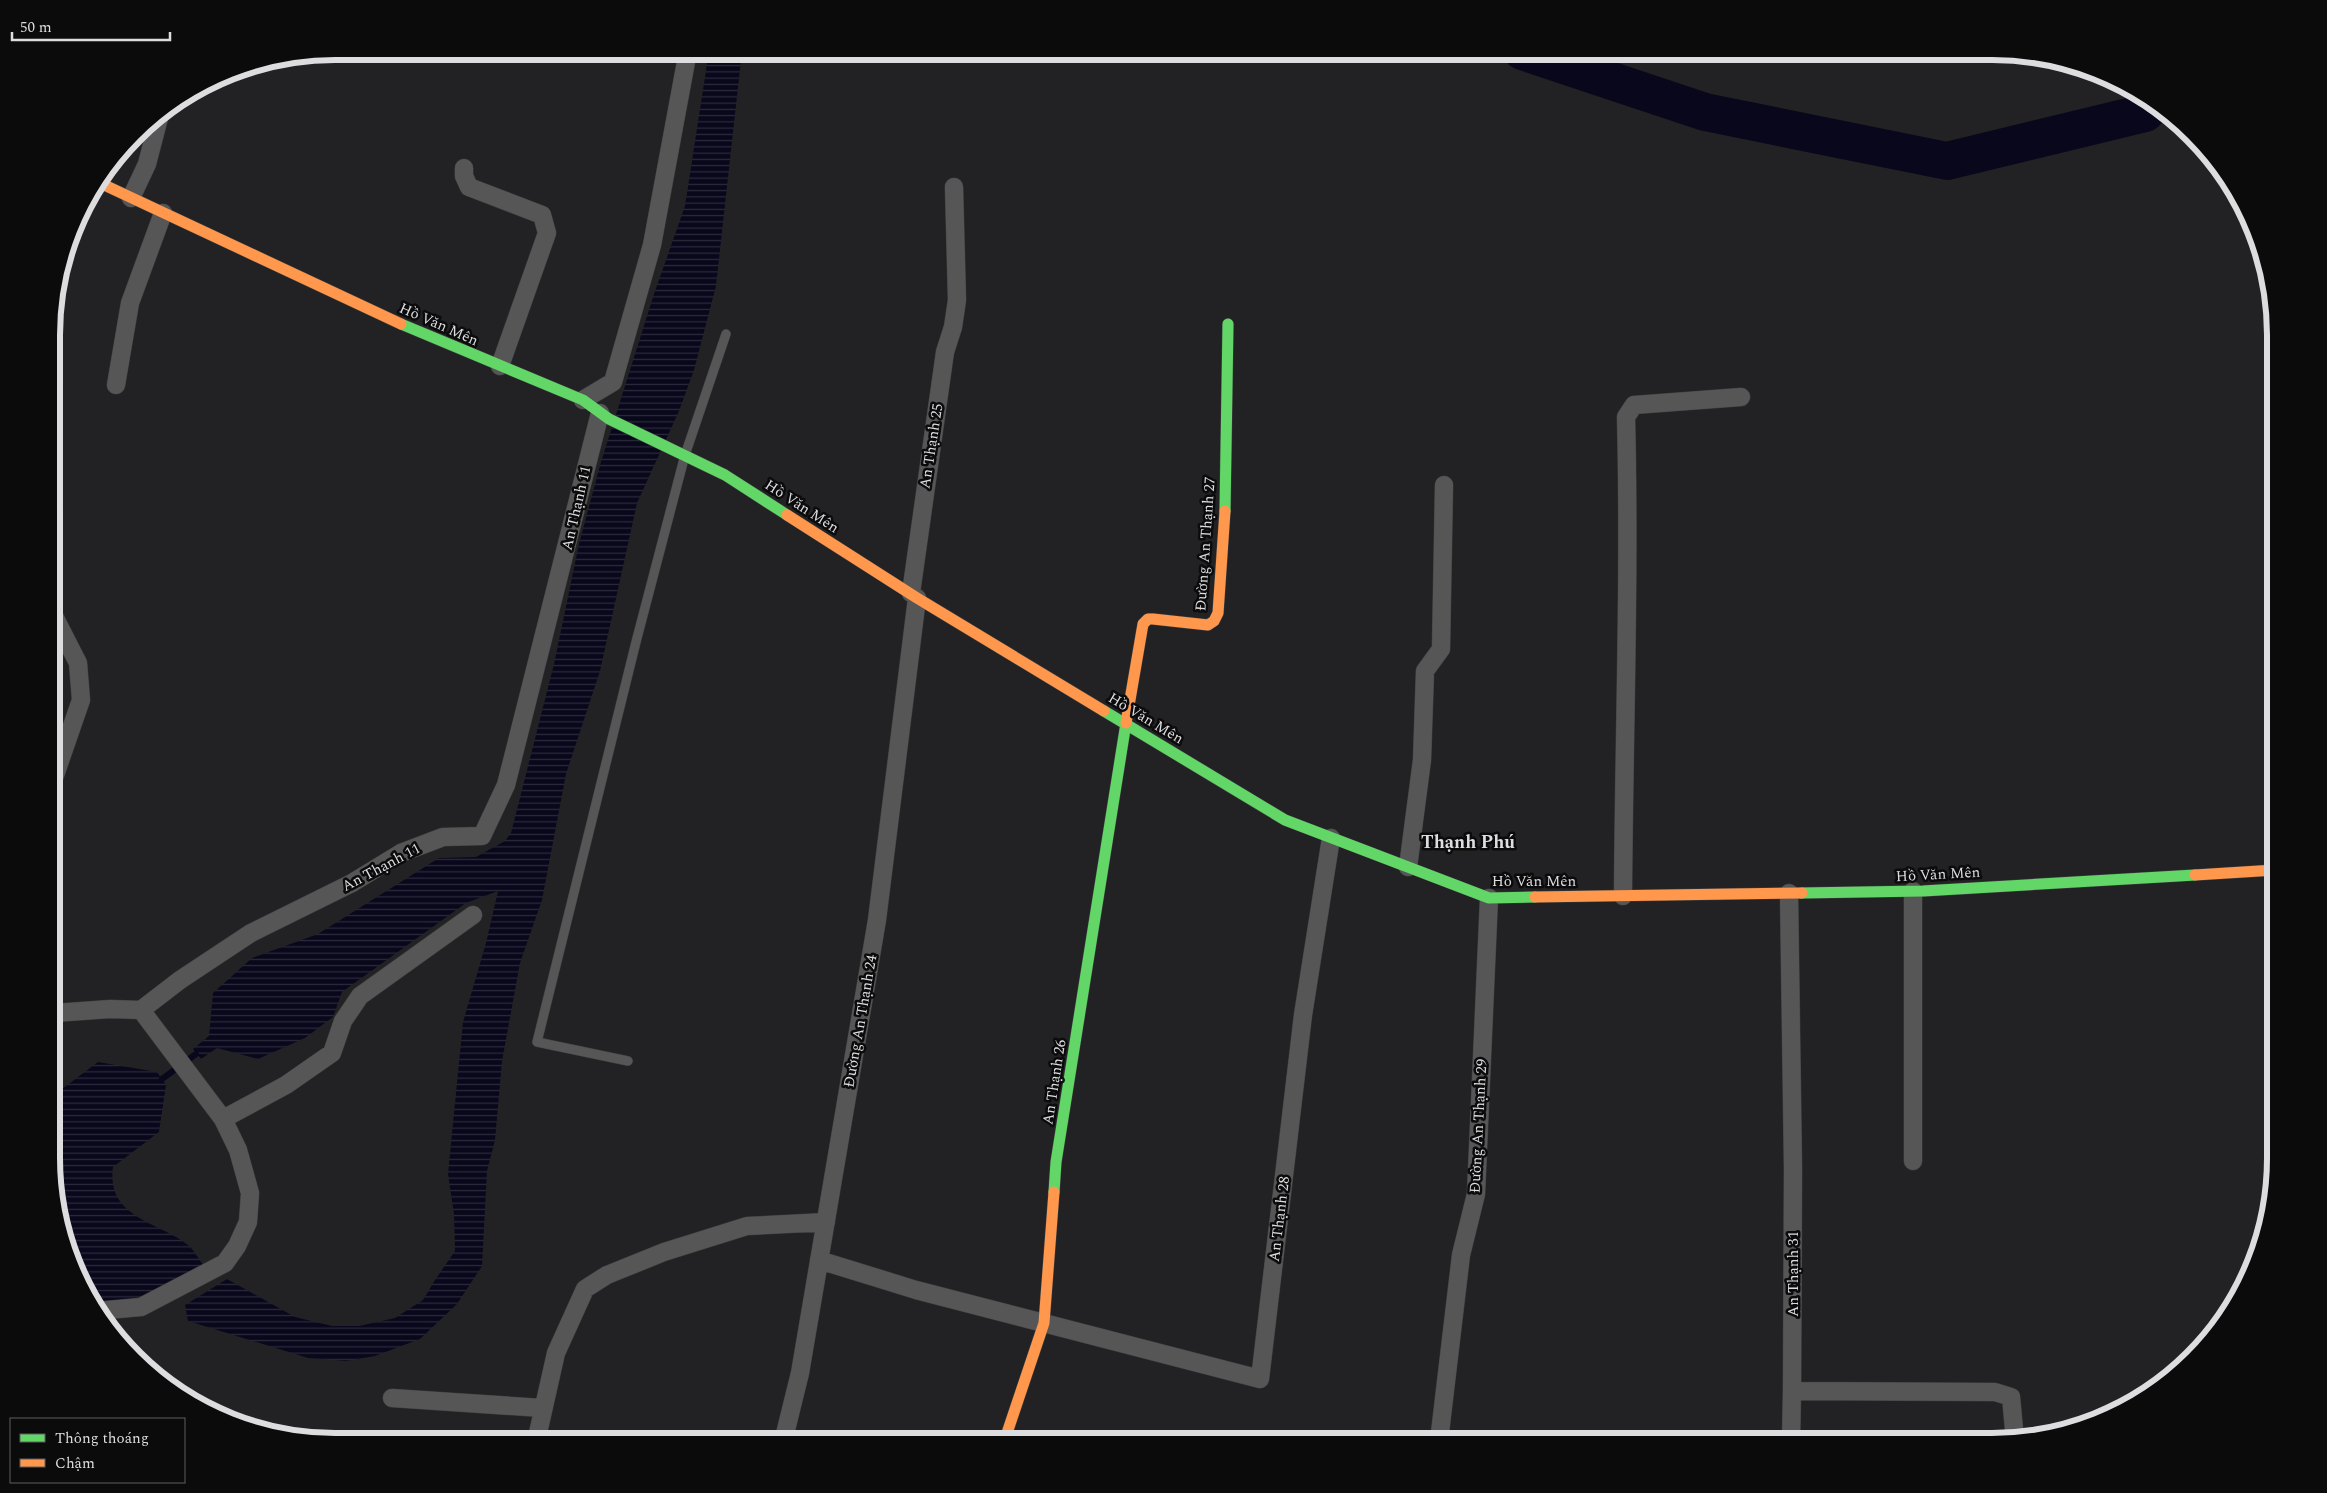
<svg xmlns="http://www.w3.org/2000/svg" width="2327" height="1493" viewBox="0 0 2327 1493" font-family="Spectral,serif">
<defs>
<pattern id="water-rules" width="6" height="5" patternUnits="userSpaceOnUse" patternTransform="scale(1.25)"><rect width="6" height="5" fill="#09071b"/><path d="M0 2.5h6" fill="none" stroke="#2c2b3c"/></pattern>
</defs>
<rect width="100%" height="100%" fill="#222224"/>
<path fill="url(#water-rules)" d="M709,51H742L716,286L694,370L679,411L637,503L600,671L566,774L542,900L520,963L502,1061L495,1140L487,1171L482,1266L457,1304L420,1339L375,1356L346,1361L308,1358L188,1321L185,1305L227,1279L295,1317L332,1326H359L395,1318L423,1300L435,1280L455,1251L454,1214L448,1174L463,1022L486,943L498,891L466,903L342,992L333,1017L305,1038L258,1059L217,1048L201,1059L193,1049L209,1036L213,993L252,958L318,934L439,858L476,857L505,841L511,833L554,664L579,544L601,462L654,294L685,206Z
M98,1062L157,1072L166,1085L159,1132L113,1167C106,1218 158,1221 188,1245C194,1250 199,1260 204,1266L142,1300L93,1304L66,1250L54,1195V1095Z"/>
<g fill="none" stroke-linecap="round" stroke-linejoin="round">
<path stroke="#09071b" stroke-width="6" d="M162,1079L196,1054"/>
<path stroke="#09071b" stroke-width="38" d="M1522,51L1705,112L1947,161L2145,113L2155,103"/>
<g stroke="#3d3e3f" stroke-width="10">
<path id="lane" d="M628,1061L537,1042L636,642L685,455L726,334"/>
</g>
<g stroke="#3d3e3f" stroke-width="19">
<path id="street" d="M464,168V176L469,187L542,215L547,233L500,366
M131,198L147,164L160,114
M116,385L130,303L163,213
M583,400L613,382L652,245L688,51
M2274,532L2275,548
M911,593L945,352L953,327L957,300L954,187
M54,616L78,663L81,700L54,778
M1408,867L1422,760L1425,671L1441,649L1444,485
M1913,891V1161
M1789,893L1793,1169L1792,1391L1995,1392L2011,1397L2015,1440
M1623,896C1624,736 1630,577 1626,417L1634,405L1741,397
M54,1013L110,1009L141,1010L180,980L251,933L352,883L401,853L443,837L482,836L506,785L600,413
M223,1119L286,1085L332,1053L343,1021L360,996L473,915
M819,1260L916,1290L1260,1379L1303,1015L1331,838
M96,1311L141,1307L225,1263L237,1246L248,1222L250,1193L238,1150L223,1119L141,1010
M392,1398L542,1408
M1439,1441L1461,1255L1476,1194L1489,898
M1791,1441L1792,1391
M536,1442L556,1353L585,1289L607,1275L664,1252L747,1226L826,1222
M783,1442L800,1373L877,920L917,598"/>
</g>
<g stroke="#3d3e3f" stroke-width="12">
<path id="fast" d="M401,324L583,400L609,419L725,475L787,515
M1225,511L1228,324
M1104,711L1285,820L1489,898L1535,897
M1802,893L1923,891L2195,875
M1054,1192L1056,1162L1126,723"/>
</g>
<g stroke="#3d3e3f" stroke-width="12">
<path id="slow" d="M100,183L401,324
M787,515L917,598L1104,711
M1126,723L1143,624L1148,619H1153L1208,625L1214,621L1218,613L1225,511
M2195,875L2275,870
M1535,897L1802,893
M1004,1442L1044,1323L1054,1192"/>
</g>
<use href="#lane" stroke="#565657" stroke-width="9"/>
<use href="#street" stroke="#565657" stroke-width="18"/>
<use href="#fast" stroke="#63d668" stroke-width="11"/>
<use href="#slow" stroke="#ff974d" stroke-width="11"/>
</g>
<g text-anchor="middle" stroke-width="5" stroke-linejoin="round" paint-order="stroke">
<g font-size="15" fill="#dddde0" stroke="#0b0b0c">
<text transform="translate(439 324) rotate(24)" y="5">Hồ Văn Mên</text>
<text transform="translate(931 446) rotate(-81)" y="5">An Thạnh 25</text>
<text transform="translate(802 506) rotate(33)" y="5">Hồ Văn Mên</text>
<text transform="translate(576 508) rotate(-77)" y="5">An Thạnh 11</text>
<text transform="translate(1205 544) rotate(-86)" y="5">Đường An Thạnh 27</text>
<text transform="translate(1146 718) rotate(31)" y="5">Hồ Văn Mên</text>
<text transform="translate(381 867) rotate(-28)" y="5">An Thạnh 11</text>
<text transform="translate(1938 874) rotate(-3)" y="5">Hồ Văn Mên</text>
<text x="1534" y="886">Hồ Văn Mên</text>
<text transform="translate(860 1021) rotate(-80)" y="5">Đường An Thạnh 24</text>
<text transform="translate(1054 1082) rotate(-81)" y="5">An Thạnh 26</text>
<text transform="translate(1478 1126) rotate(-87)" y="5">Đường An Thạnh 29</text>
<text transform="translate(1279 1219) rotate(-83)" y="5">An Thạnh 28</text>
<text transform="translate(1793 1274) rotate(-90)" y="5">An Thạnh 31</text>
</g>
<g font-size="18" font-weight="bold" fill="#dddde0" stroke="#0b0b0c">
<text x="1468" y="848">Thạnh Phú</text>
</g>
</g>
<path d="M0 0H2327V1493H0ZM335 60H1992A275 275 0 0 1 2267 335V1158A275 275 0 0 1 1992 1433H335A275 275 0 0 1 60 1158V335A275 275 0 0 1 335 60Z" fill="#0b0b0c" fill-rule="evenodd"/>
<path fill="none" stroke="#dddde0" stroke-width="6" d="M335 60H1992A275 275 0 0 1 2267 335V1158A275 275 0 0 1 1992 1433H335A275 275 0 0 1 60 1158V335A275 275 0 0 1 335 60Z"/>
<rect x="10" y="1418" width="175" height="65" fill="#0b0b0c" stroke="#5f5f61"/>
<rect x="20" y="1434" width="25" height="8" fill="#63d668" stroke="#5f5f61"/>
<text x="55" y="1443" font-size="15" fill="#dddde0">Thông thoáng</text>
<rect x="20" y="1459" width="25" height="8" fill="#ff974d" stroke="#5f5f61"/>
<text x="55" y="1468" font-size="15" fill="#dddde0">Chậm</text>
<path d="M12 32v8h158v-8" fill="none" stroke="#dddde0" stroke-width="2.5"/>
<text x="20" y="32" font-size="15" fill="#dddde0" stroke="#0b0b0c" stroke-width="4" paint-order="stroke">50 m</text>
</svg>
